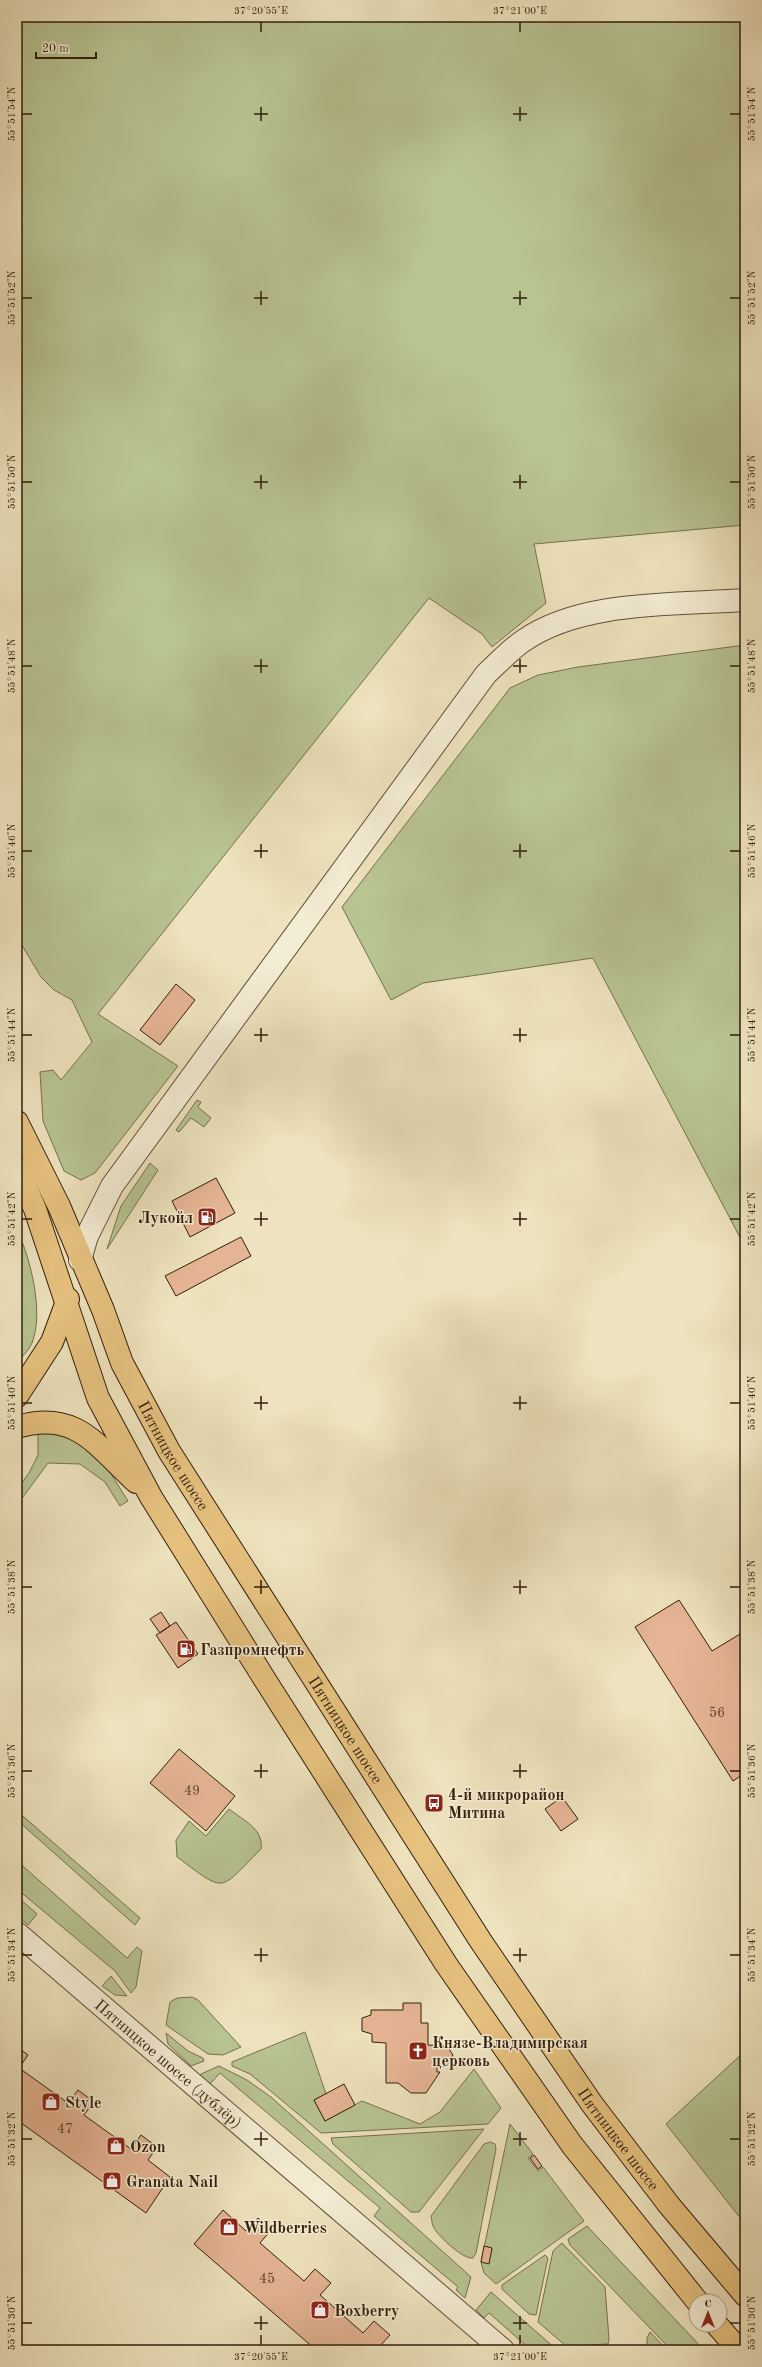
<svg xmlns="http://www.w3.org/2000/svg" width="762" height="2367" viewBox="0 0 762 2367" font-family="'Old Standard TT',serif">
<rect width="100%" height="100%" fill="#eee3be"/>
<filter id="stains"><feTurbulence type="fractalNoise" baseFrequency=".005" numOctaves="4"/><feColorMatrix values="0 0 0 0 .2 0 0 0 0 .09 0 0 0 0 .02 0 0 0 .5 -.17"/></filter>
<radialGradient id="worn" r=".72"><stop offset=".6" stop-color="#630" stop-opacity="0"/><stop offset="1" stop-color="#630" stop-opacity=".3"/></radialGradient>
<path fill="#b8c492" stroke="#75714e" d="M17,17H745V525L534,544L546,603L492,647L482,634L429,598L98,1014L178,1066L95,1173L81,1180L64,1171L43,1121L40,1072L53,1070L61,1080L92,1042L72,1000L54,990L41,977L17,937Z
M745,645V1247L593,958L423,983L391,1000L342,907L510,688L538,675L578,667Z
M197,1100L201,1102L198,1107L211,1118L204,1127L191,1118L179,1132L176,1130Z
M150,1163L158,1170L107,1249L121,1206Z
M17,1230C31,1259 44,1313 32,1343C29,1350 22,1357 17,1363Z
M36,1427H63L108,1469L128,1501L120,1506L105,1482L80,1464L48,1463L17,1505V1489L29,1473L38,1455V1436Z
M229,1809C243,1820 264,1829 261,1849C218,1892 227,1894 177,1857L176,1840L189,1821L206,1836Z
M17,1811L140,1918L135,1925L17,1820Z
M17,1861L127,1958L137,1947L142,1951L136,1987L131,1993L115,1971L17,1889Z
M20,1899L37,1914L28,1925L17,1915V1902Z
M111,1976L127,1996L115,1995L102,1986Z
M192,1997L198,2000L241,2047L223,2055L208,2054L166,2025L170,2002L177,1998Z
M305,2032L326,2094L314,2100L325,2121L362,2101L420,2124L440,2112L474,2069L501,2108L488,2124L321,2133L250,2074L232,2066V2062Z
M166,2033L188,2051L203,2058L204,2061L191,2066L168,2044Z
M745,2051V2224L666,2124Z
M219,2066L247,2080L271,2097L471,2277L465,2298L456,2290L458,2287L374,2216L380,2208L220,2073L210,2084L199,2075Z
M510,2124L533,2154L528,2158L538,2171L543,2167L584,2221L496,2284L484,2273L481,2262Z
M484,2129L419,2212H411L333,2144L331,2138Z
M490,2142L495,2144L496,2149L476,2253L473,2258C464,2260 439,2237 434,2228C432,2225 432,2221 431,2216L484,2144Z
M587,2226L704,2350H671L570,2245L568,2239Z
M562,2243L605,2287L609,2339L608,2344L566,2346L538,2322L553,2251Z
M545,2255L548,2258L536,2315L529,2314L502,2289V2285Z
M491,2292L557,2350H531L489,2313L484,2318L476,2310Z
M650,2332L667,2350H577L647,2346V2338Z"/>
<path fill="#e6b595" stroke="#321e0b" d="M176,984L195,1000L160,1045L140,1030Z
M216,1178L235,1213L190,1237L172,1201Z
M241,1237L251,1256L176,1296L165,1276Z
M679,1600L712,1651L745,1631V1773L733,1781L635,1627Z
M161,1612L170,1626L160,1633L150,1619Z
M176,1622L198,1654L178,1668L156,1635Z
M179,1749L235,1796L206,1831L150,1783Z
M562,1797L578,1819L561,1831L545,1809Z
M403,2003H421V2023H428V2045L447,2046L453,2055L446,2066H437V2072H440L426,2093H411L398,2083H386V2043L372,2042V2034L362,2031V2018L371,2015V2010H403Z
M17,2047L28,2055L19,2068L68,2103L78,2090L94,2102L84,2115L131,2149L141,2135L157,2147L148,2160L170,2177L146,2213L17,2120Z
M344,2084L355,2105L325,2121L314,2100Z
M534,2155L542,2166L538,2169L530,2158Z
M223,2210L246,2231L258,2218L271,2230L260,2243L304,2281L315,2269L331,2283L320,2295L363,2333L374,2321L390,2335L379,2347L382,2350H316L194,2244Z
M484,2246L492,2248L489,2264L481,2262Z"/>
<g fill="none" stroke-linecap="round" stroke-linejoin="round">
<g stroke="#614f38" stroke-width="24">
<g id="minor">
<path d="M80,1260L87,1236L112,1186L486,674C498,663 510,650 523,641C581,600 675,605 745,600"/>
<path id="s1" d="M17,1933L503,2350"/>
</g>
</g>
<g stroke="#321e0b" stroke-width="24">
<g id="major">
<path id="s2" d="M17,1122L59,1206L103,1310L122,1363L169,1451L480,1940L592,2104L669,2205L745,2295"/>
<path d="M17,1168L35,1209L98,1398L151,1497L267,1683L446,1964L572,2145L697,2301"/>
<path d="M17,1396L52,1342L68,1299"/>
<path d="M17,1427C76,1409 97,1446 136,1482"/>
<path d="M717,2325L739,2350"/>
</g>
</g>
<use href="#minor" stroke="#f4edd5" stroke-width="22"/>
<use href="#major" stroke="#e7c27f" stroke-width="22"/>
</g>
<path fill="none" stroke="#321e0b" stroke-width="1.5" d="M261,22V32M520,22V32M261,107V121M520,107V121M22,114H32M254,114H268M513,114H527M730,114H740M261,291V305M520,291V305M22,298H32M254,298H268M513,298H527M730,298H740M261,475V489M520,475V489M22,482H32M254,482H268M513,482H527M730,482H740M261,659V673M520,659V673M22,666H32M254,666H268M513,666H527M730,666H740M261,844V858M520,844V858M22,851H32M254,851H268M513,851H527M730,851H740M261,1028V1042M520,1028V1042M22,1035H32M254,1035H268M513,1035H527M730,1035H740M261,1212V1226M520,1212V1226M22,1219H32M254,1219H268M513,1219H527M730,1219H740M261,1396V1410M520,1396V1410M22,1403H32M254,1403H268M513,1403H527M730,1403H740M261,1580V1594M520,1580V1594M22,1587H32M254,1587H268M513,1587H527M730,1587H740M261,1764V1778M520,1764V1778M22,1771H32M254,1771H268M513,1771H527M730,1771H740M261,1948V1962M520,1948V1962M22,1955H32M254,1955H268M513,1955H527M730,1955H740M261,2132V2146M520,2132V2146M22,2139H32M254,2139H268M513,2139H527M730,2139H740M261,2316V2330M520,2316V2330M22,2323H32M254,2323H268M513,2323H527M730,2323H740M261,2335V2345M520,2335V2345"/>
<defs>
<g id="fuel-square" transform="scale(1)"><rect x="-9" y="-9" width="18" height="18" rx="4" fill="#8f2418" stroke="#f4edd5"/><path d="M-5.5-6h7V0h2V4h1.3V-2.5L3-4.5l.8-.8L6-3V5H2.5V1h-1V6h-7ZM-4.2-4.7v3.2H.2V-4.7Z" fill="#fff"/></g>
<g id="bus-square" transform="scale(1)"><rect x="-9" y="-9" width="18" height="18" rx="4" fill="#8f2418" stroke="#f4edd5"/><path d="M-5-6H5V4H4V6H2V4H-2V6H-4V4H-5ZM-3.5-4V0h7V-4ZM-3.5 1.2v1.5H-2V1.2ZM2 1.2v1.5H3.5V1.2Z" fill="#fff"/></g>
<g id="church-square" transform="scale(1)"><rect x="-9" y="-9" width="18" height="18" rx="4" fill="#8f2418" stroke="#f4edd5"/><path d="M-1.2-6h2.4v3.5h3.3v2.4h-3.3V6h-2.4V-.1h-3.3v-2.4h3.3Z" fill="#fff"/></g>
<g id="shop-square" transform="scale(1)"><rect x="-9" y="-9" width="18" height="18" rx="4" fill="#8f2418" stroke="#f4edd5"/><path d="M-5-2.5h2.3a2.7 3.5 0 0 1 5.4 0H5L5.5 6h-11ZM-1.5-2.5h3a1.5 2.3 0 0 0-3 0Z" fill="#fff"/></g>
</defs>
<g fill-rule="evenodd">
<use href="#fuel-square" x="207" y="1217"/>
<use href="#fuel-square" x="186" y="1649"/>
<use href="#bus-square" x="434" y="1803"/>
<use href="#church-square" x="418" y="2051"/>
<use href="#shop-square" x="51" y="2102"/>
<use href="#shop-square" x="116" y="2146"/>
<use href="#shop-square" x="112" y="2181"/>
<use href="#shop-square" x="229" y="2227"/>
<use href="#shop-square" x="320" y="2310"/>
</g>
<g text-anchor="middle" stroke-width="3" stroke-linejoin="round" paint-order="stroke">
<g font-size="14" fill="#5f442e">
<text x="717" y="1717">56</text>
<text x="192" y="1795">49</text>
<text x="65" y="2133">47</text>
<text x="267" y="2283">45</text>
</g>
<g font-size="16" font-weight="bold" fill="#321e0b" stroke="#f4edd5" text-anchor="start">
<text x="193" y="1223" text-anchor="end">Лукойл</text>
<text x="200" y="1655">Газпромнефть</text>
<text x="448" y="1800">4-й микрорайон<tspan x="448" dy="18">Митина</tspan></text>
<text x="432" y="2048">Князе-Владимирская<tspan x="432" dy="18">церковь</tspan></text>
<text x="65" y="2108">Style</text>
<text x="130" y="2152">Ozon</text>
<text x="126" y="2187">Granata Nail</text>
<text x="243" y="2233">Wildberries</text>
<text x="334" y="2316">Boxberry</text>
</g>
<g font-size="16" fill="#321e0b" stroke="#f4edd5">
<text dy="6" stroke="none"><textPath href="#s2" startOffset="369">Пятницкое шоссе</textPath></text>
<text dy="6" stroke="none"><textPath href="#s2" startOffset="693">Пятницкое шоссе</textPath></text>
<text dy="6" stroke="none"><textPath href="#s1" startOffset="200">Пятницкое шоссе (дублёр)</textPath></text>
<text dy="6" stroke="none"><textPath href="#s2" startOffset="1185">Пятницкое шоссе</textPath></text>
</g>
</g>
<rect width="762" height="2367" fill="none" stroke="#eee3be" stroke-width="44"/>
<g transform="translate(708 2313)"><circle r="19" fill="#f4edd5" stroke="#a69a84"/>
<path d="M0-3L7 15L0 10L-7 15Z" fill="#8f2418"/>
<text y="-6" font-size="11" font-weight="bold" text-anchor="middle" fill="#321e0b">С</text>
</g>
<path d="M36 52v6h60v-6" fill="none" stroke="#321e0b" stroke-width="2"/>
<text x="42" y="52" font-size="12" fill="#321e0b" stroke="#f4edd5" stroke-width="3" paint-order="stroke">20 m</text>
<rect x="22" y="22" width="718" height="2323" fill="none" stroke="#321e0b" stroke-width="1.5"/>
<g font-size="10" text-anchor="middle" fill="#321e0b">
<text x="261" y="14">37°20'55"E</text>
<text x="520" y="14">37°21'00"E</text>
<text transform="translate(11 114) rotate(-90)" y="4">55°51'54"N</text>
<text transform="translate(751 114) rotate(-90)" y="4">55°51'54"N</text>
<text transform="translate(11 298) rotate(-90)" y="4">55°51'52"N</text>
<text transform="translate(751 298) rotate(-90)" y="4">55°51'52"N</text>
<text transform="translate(11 482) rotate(-90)" y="4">55°51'50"N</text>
<text transform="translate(751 482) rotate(-90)" y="4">55°51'50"N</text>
<text transform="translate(11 666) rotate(-90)" y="4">55°51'48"N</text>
<text transform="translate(751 666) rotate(-90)" y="4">55°51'48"N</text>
<text transform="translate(11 851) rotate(-90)" y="4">55°51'46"N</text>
<text transform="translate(751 851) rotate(-90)" y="4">55°51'46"N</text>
<text transform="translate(11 1035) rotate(-90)" y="4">55°51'44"N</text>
<text transform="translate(751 1035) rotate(-90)" y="4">55°51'44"N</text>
<text transform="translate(11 1219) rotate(-90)" y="4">55°51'42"N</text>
<text transform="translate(751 1219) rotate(-90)" y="4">55°51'42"N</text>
<text transform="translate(11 1403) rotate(-90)" y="4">55°51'40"N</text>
<text transform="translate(751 1403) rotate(-90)" y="4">55°51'40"N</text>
<text transform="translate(11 1587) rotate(-90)" y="4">55°51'38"N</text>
<text transform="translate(751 1587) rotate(-90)" y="4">55°51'38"N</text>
<text transform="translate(11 1771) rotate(-90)" y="4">55°51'36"N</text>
<text transform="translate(751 1771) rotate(-90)" y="4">55°51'36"N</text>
<text transform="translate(11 1955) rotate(-90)" y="4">55°51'34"N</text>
<text transform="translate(751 1955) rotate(-90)" y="4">55°51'34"N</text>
<text transform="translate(11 2139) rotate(-90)" y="4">55°51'32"N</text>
<text transform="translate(751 2139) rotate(-90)" y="4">55°51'32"N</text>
<text transform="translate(11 2323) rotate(-90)" y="4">55°51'30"N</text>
<text transform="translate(751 2323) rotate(-90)" y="4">55°51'30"N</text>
<text x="261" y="2360">37°20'55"E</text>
<text x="520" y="2360">37°21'00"E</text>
</g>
<rect width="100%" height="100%" filter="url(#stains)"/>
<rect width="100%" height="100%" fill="url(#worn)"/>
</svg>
